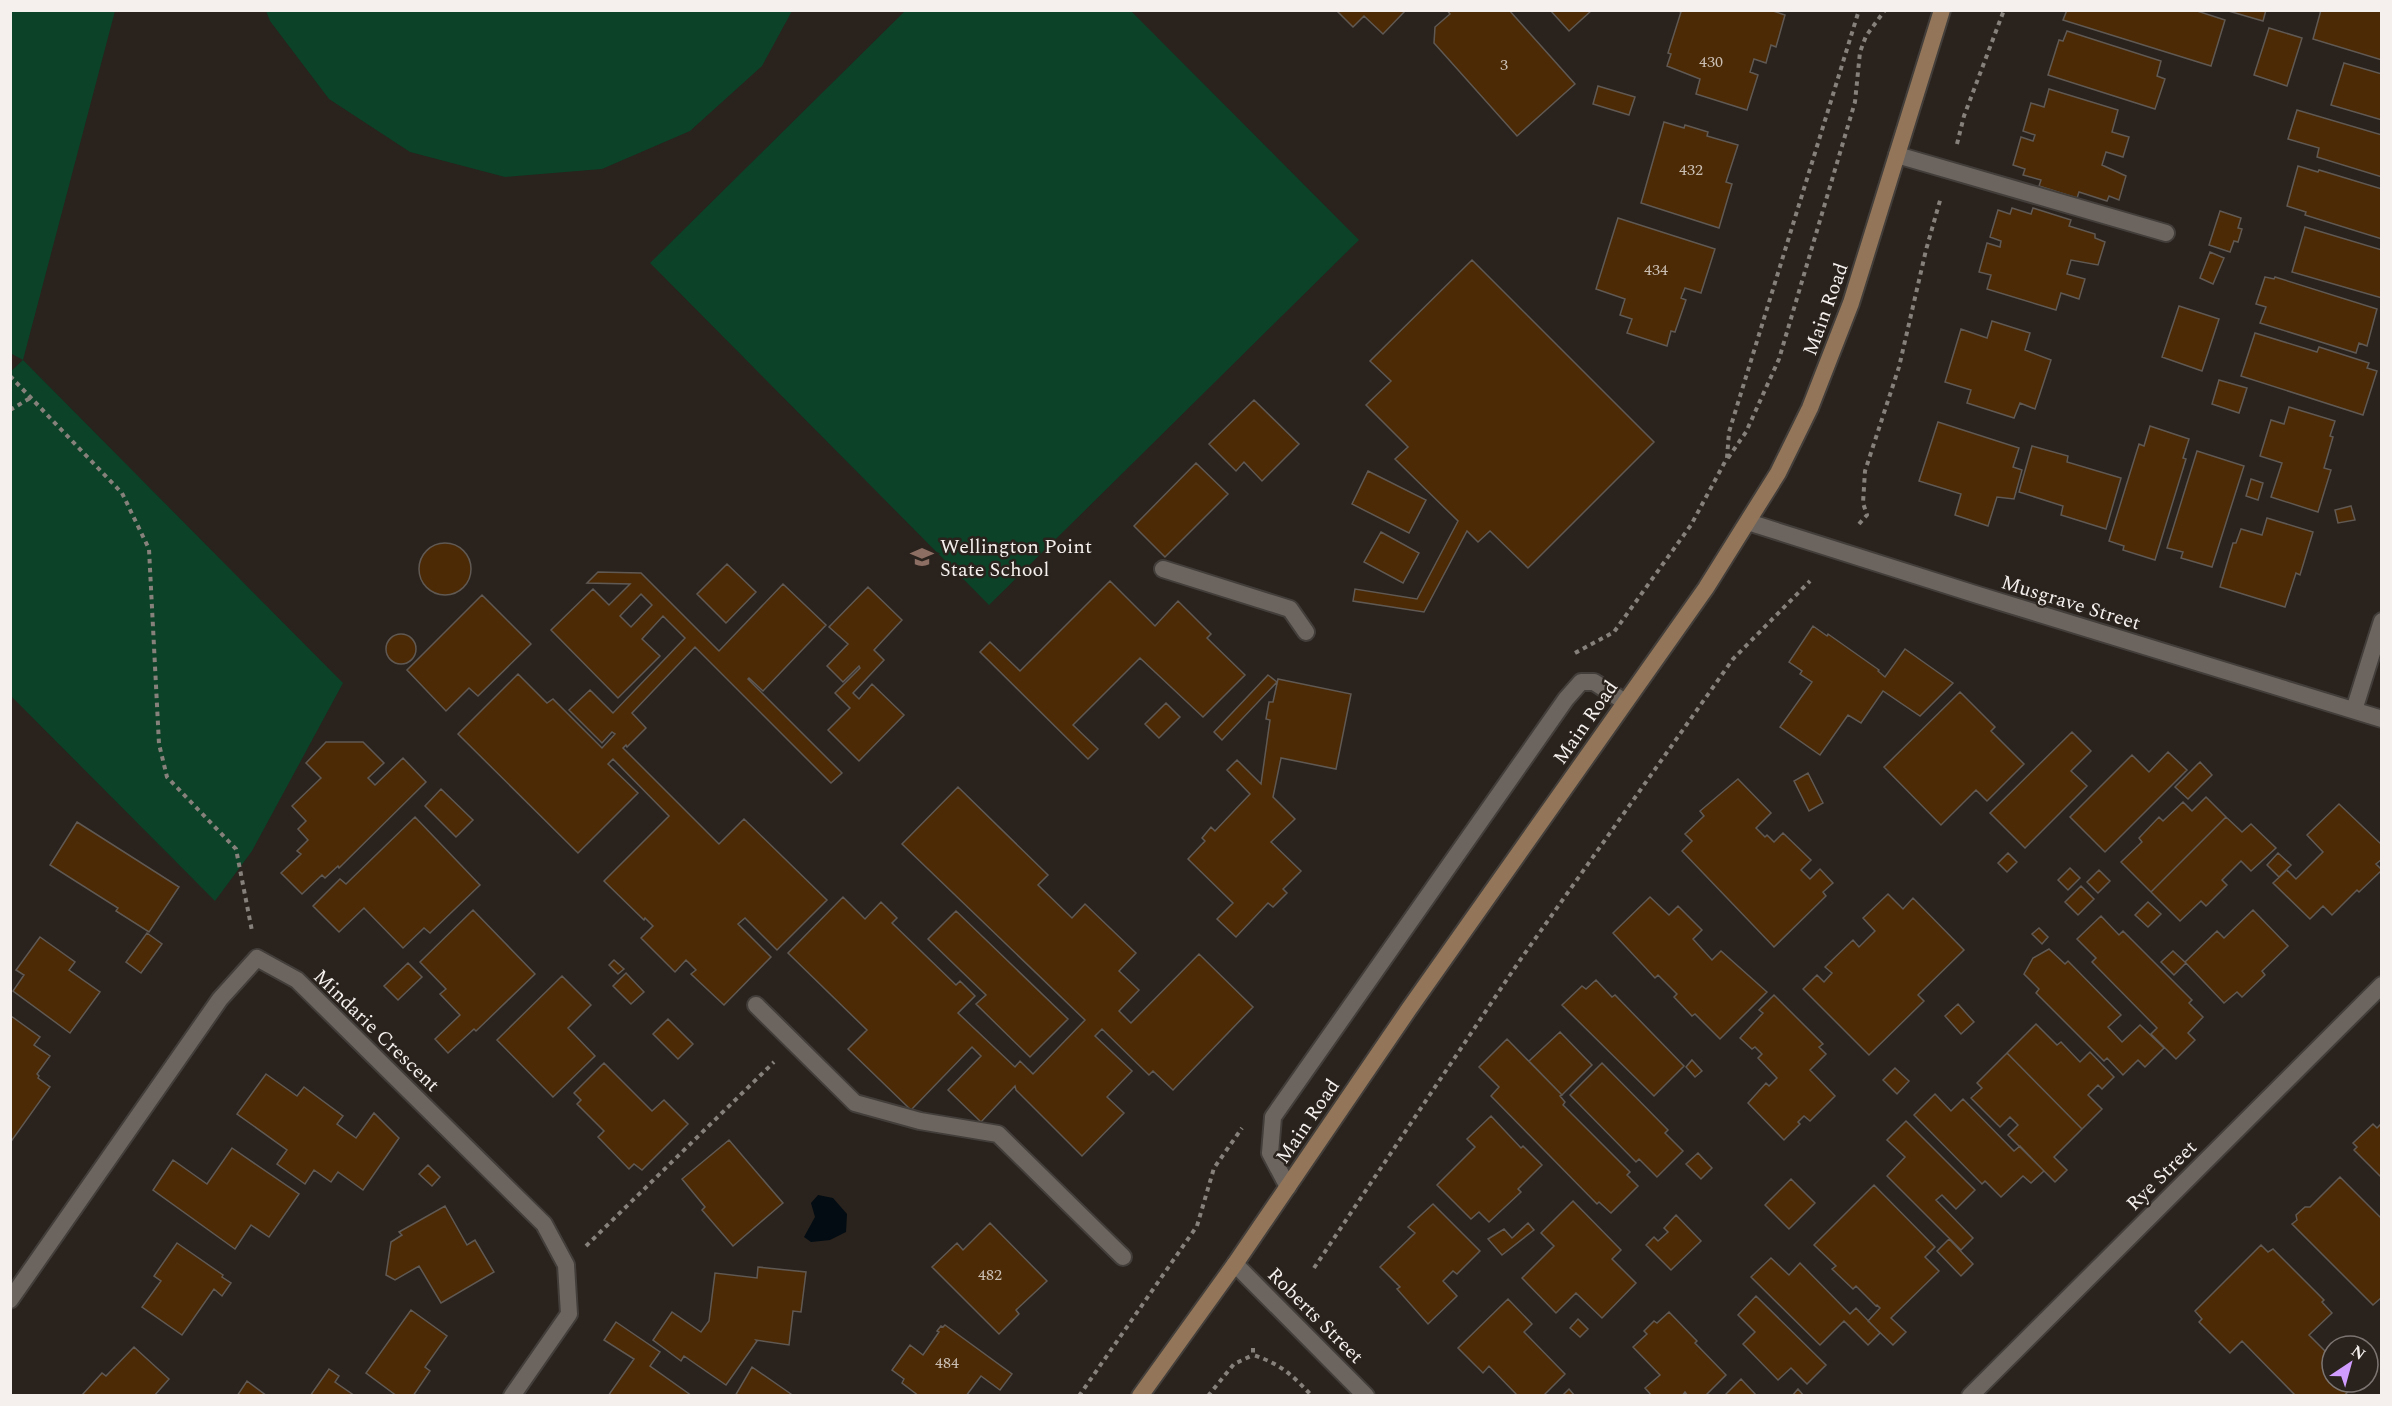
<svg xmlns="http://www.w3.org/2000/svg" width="2392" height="1406" viewBox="0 0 2392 1406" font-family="Spectral,serif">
<rect width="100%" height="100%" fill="#29221d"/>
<path fill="#0c4227" d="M11,10L115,11L23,360L343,683L252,851L215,901L11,696L10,372L23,360L10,353Z
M266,11V10L792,11L762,66L690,131L602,169L505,177L410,152L329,99L270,21Z
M905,11H1131L1359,240L989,605L650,263Z"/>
<path fill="#020c12" d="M818,1195L833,1198L847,1214L846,1232L830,1240L811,1242L804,1237L815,1217L811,1203Z"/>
<path fill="#4b2a05" stroke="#605953" stroke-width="1.5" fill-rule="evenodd" d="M1336,10H1406L1383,34L1364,16L1353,27Z
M1447,10H1509L1575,84L1517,136L1434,43L1435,27L1450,14Z
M1550,10H1592L1569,31Z
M1676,10H1770L1785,15L1776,47L1771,45L1766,63L1754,59L1750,72L1758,75L1747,110L1696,94L1700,79L1667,66L1671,54L1668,53L1681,12Z
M2067,10H2194L2225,20L2211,66L2063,20Z
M2225,10H2266L2263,21Z
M2321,10H2382V60L2313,39Z
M2269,28L2302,38L2287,86L2254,75Z
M2067,31L2161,61L2157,76L2165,79L2155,109L2048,75L2059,40L2063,41Z
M2344,63L2382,74V120L2331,105Z
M1598,86L1635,97L1629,115L1593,104Z
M2049,89L2118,110L2112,132L2129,137L2123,157L2106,152L2102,165L2126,176L2119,200L2109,196L2107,201L2079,192L2077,198L2039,186L2041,180L2023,175L2025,169L2013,165L2021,137L2033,141L2035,135L2023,131L2031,103L2044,107Z
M2297,110L2382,135V177L2317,157L2319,148L2288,139Z
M1664,122L1684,128L1685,125L1708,132L1707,136L1738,145L1726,182L1732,184L1719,228L1641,203Z
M2298,166L2318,172L2319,170L2382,189V239L2305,215L2306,212L2287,206Z
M2012,208L2031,214L2033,208L2071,220L2069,226L2095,234V238L2105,242L2098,265L2071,260L2067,274L2085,279L2079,299L2061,293L2056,310L1987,289L1991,275L1979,272L1987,243L2000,247L2001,241L1990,237L1998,210L2010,214Z
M2220,211L2241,218L2238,228L2242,229L2238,242L2234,241L2230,252L2209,245Z
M1618,218L1715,249L1701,293L1685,288L1681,298L1686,300L1675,332L1671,331L1667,346L1627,333L1632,319L1620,315L1625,299L1596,289Z
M2305,227L2382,250V298L2292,272Z
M2210,252L2224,258L2213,284L2200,278Z
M1472,260L1654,442L1528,568L1490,531L1478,542L1467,531L1424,612L1353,601L1355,589L1417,599L1458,521L1395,459L1408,447L1366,405L1391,381L1370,361Z
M2265,277L2274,279L2275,277L2377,309L2367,346L2359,343L2356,353L2260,323L2266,307L2256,304Z
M2179,306L2219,319L2202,371L2162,357Z
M1992,321L2030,333L2025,350L2051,360L2035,409L2020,403L2014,418L1967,403L1971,390L1945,382L1961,329L1987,338Z
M2255,333L2317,352L2319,347L2369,363L2367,368L2377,371L2363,415L2241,376Z
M2219,380L2247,388L2239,413L2212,404Z
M1254,400L1299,444L1262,481L1244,462L1236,471L1209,444Z
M2289,407L2335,421L2330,436L2333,437L2324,468L2331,470L2318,512L2271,497L2282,463L2260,456L2271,420L2284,424Z
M1938,422L2019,448L2013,467L2022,470L2014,499L1997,497L1988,526L1955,515L1961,494L1919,481Z
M2150,426L2189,439L2183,458L2186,459L2155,560L2123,550L2124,546L2109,541L2139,444L2144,446Z
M2032,446L2068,456L2067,462L2121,478L2106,529L2061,515L2063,506L2019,492Z
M2197,451L2244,466L2212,567L2181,558L2183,552L2167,548Z
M1196,463L1228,494L1165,557L1134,526Z
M1368,471L1426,500L1409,533L1352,504Z
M2251,479L2263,483L2258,500L2246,496Z
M2351,506L2355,520L2338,523L2335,510Z
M2267,518L2313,532L2300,575L2296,573L2285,607L2220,587L2233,543H2236L2241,529L2262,535Z
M1381,532L1419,553L1403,583L1364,562Z
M419 569a26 26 0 1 1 52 0a26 26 0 1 1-52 0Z
M727,564L756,592L726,623L697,594Z
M598,572L641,573L719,651L783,584L826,625L763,691L749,678L748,679L842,773L831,783L695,647L632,713L646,728L627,747L626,745L623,748L719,844L744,819L827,900L777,950L745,918L738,924L771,957L724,1005L691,974L696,970L686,960L675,972L641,938L653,926L645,918L644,920L604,881L669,816L613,759L608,764L638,793L578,853L458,734L518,674L547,703L553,699L602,748L615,734L612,732L602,743L569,710L590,690L613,713L685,638L663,616L642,639L660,656L618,698L551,630L593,589L609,605L630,584L587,583ZM641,594L652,605L631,627L620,616Z
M1110,581L1155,626L1178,601L1211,634L1207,638L1245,675L1203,717L1140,658L1073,725L1098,749L1088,759L980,652L990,642L1020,671Z
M868,587L902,620L874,650L884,660L853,693L859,699L872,684L904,715L859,761L828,730L850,708L835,693L860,668L859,666L843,682L827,666L848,644L829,627Z
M482,595L531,644L478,696L469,688L446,711L407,670Z
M1813,626L1827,636L1828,634L1879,670L1878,671L1885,677L1905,649L1953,683L1920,716L1883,691L1861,723L1848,715L1820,755L1780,727L1812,682L1800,674L1802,671L1789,662Z
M386 649a15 15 0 1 1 30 0a15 15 0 1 1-30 0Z
M1268,675L1277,682L1222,740L1214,732Z
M1278,679L1351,694L1336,769L1281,758L1273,797L1295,819L1271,842L1301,871L1283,889L1287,893L1273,907L1268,903L1236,937L1217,919L1233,903L1188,859L1205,841L1202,838L1211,827L1215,831L1250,794L1227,770L1237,760L1261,784L1270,720L1266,719L1269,702H1273Z
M1960,692L1995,727L1991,731L2024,764L1987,801L1976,790L1941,825L1884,767Z
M1166,703L1180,717L1159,738L1145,724Z
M2072,732L2091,751L2071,771L2087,786L2025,848L1990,813Z
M326,742H363L384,763L368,778L375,785L403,758L426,782L339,868L338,866L325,878L322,875L302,894L281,873L301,854L297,851L308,840L298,829L306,821L292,806L321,778L306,763Z
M2168,752L2187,770L2105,852L2070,817L2132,755L2149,772Z
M2200,762L2212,775L2188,799L2175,787Z
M1808,773L1823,803L1809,811L1794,781Z
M1738,779L1771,813L1756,828L1765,837L1767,835L1774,842L1783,833L1811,860L1801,870L1810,879L1820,869L1833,883L1823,892L1826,896L1774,947L1682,851L1692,841L1685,834L1704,816L1700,811Z
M958,787L1048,875L1038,885L1072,918L1085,904L1136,953L1119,971L1139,990L1119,1011L1131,1023L1199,954L1253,1007L1173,1090L1153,1071L1149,1075L1102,1029L1095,1036L1132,1071L1107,1097L1124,1113L1082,1156L1016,1090L1015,1086L981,1122L948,1090L981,1056L972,1047L911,1110L848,1049L867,1030L788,953L843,897L865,919L881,902L897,918L892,923L956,985L960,981L975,996L958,1013L1015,1067L1020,1061L1033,1074L1085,1020L902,844Z
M441,789L473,820L456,837L425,806Z
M2206,797L2226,817L2151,892L2121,862L2142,842L2139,838L2159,817L2163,821L2183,802L2192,811Z
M2339,804L2382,845V859L2376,864L2382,870L2359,892L2357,890L2332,915L2323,906L2310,919L2273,883L2287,870L2296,879L2323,852L2307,835Z
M415,817L480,885L430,933L424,928L403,948L364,908L339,932L313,906L340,879L346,884Z
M2226,817L2242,832L2251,824L2276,848L2251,871L2241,861L2222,880L2227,885L2206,906L2201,901L2180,921L2151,892Z
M77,822L179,887L149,932L116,911L118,908L50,865Z
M2008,853L2017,862L2007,872L1998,863Z
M2278,853L2291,865L2279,877L2267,865Z
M2070,868L2080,878L2068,890L2058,880Z
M2099,870L2110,881L2098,893L2087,882Z
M2081,886L2094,899L2078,915L2065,902Z
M1888,894L1903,909L1913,898L1964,950L1918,995L1924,1001L1869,1055L1803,989L1817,975L1824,982L1832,973L1825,967L1853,940L1859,947L1875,931L1863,918Z
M1650,897L1669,915L1678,906L1702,930L1693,939L1712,960L1721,951L1767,992L1720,1039L1695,1014L1692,1016L1674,997L1677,994L1658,975L1655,978L1613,933Z
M2148,902L2161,914L2148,927L2135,915Z
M473,910L535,974L476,1031L474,1029L448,1053L435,1039L460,1015L440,994L446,989L420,962Z
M2253,910L2288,946L2262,971L2265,975L2242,997L2237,992L2224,1003L2185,962L2217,931L2224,938Z
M956,911L1068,1019L1030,1057L976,1004L986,995L928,939Z
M2101,916L2119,935L2123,931L2192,1000L2189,1003L2203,1017L2188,1033L2195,1040L2176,1059L2151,1034L2157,1028L2092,962L2096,958L2077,939Z
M2039,928L2048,937L2042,944L2032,934Z
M147,933L162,944L141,973L126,962Z
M40,937L75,962L69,970L100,992L70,1033L13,991L24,975L16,970Z
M2049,949L2065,964L2068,961L2121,1015L2108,1027L2122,1042L2140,1025L2164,1048L2145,1067L2138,1060L2123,1075L2107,1058L2104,1061L2036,993L2039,989L2024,974L2033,958Z
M2173,951L2186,963L2174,975L2161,962Z
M614,960L624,969L618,974L609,965Z
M408,963L422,977L398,1000L384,986Z
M626,973L644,992L631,1004L613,986Z
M562,976L591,1005L568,1028L595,1056L553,1097L497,1040Z
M1596,980L1612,997L1615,995L1684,1066L1654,1096L1562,1005L1582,986L1586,989Z
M1774,995L1823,1044L1819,1047L1826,1054L1810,1070L1835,1096L1810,1121L1804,1116L1798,1122L1800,1124L1784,1140L1748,1103L1766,1083L1769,1086L1777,1078L1758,1058L1762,1054L1755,1047L1752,1049L1740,1038L1763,1013L1759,1010Z
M1958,1004L1974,1022L1961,1034L1945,1016Z
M11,1016L40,1037L34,1045L50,1056L37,1074L39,1076L38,1078L50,1087L10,1143Z
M668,1019L693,1044L678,1059L653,1034Z
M2036,1024L2057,1045L2061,1042L2080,1062L2090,1052L2114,1077L2102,1089L2098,1085L2088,1095L2102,1109L2082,1129L2007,1053Z
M1560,1032L1592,1065L1562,1095L1529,1061Z
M1507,1039L1562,1095L1560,1096L1565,1102L1563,1105L1630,1172L1627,1175L1638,1186L1611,1213L1599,1202L1597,1204L1491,1096L1499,1087L1479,1067Z
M2007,1053L2082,1129L2054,1157L2067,1170L2055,1182L2008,1135L2018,1125L2010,1117L2000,1127L1971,1098L1982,1088L1977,1083Z
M1692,1060L1702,1071L1695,1077L1686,1067Z
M604,1063L652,1111L664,1100L688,1124L642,1170L634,1164L629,1169L598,1137L604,1131L577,1104L581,1100L574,1093Z
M1602,1063L1668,1130L1665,1133L1683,1151L1657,1177L1639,1159L1636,1162L1570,1095Z
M1895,1068L1909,1081L1897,1094L1883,1080Z
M266,1074L297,1096L304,1087L343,1116L337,1124L356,1138L374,1113L399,1138L363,1190L338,1172L331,1182L314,1170L305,1184L277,1164L287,1150L237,1114Z
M1935,1094L1951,1111L1963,1099L2014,1151L2020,1146L2044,1171L2031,1183L2023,1176L2001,1197L1985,1181L1982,1184L1914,1115Z
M1491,1116L1521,1148L1523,1146L1542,1165L1518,1189L1521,1192L1489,1222L1479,1212L1471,1219L1437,1185L1475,1147L1467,1139Z
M1906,1121L1975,1190L1956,1209L1942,1195L1936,1200L1973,1238L1961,1250L1887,1176L1905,1157L1887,1140Z
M2373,1124L2377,1128L2380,1125L2382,1126V1178L2354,1150L2357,1147L2353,1143Z
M729,1140L783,1203L733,1246L702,1210L705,1207L682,1179Z
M232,1148L299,1194L269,1237L251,1225L235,1249L153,1190L173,1160L207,1184Z
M1698,1153L1712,1168L1701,1179L1686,1164Z
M428,1165L440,1177L432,1186L419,1174Z
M2340,1177L2382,1219V1297L2373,1305L2292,1224L2297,1220L2296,1215L2305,1207H2310Z
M1791,1179L1815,1203L1789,1229L1765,1205Z
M1874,1185L1935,1247L1925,1257L1939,1271L1891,1318L1906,1332L1893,1345L1868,1321L1880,1308L1877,1305L1876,1306L1856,1286L1853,1289L1832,1269L1836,1266L1814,1245Z
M1573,1201L1621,1250L1612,1259L1636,1283L1602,1318L1576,1293L1556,1313L1522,1278L1554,1246L1541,1233Z
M1433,1204L1480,1251L1457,1274L1453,1271L1443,1281L1457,1296L1428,1324L1397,1289L1400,1287L1380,1267L1415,1233L1408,1227Z
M445,1206L467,1245L475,1240L494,1272L441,1303L419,1266L395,1280L386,1275L391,1242L402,1235L399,1232Z
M1676,1215L1701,1241L1671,1270L1646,1245L1654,1237L1658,1241L1668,1232L1664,1228Z
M990,1223L1047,1281L1016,1310L1019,1314L999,1334L932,1267L957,1243L963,1250Z
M1528,1223L1534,1230L1502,1255L1488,1239L1504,1229L1512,1238Z
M1949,1239L1973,1264L1961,1276L1937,1251Z
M177,1243L223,1275L222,1277L231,1283L222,1296L214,1289L182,1335L142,1307L161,1281L154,1276Z
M2261,1245L2268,1252L2273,1249L2324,1300L2322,1302L2332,1313L2309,1335L2332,1358V1382L2356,1383L2344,1396H2296L2242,1341L2230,1353L2199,1322L2202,1319L2195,1311Z
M1771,1258L1789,1275L1800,1263L1850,1314L1856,1308L1880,1333L1868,1345L1844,1321L1820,1345L1751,1277Z
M758,1267L806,1272L801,1312L793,1311L789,1345L756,1340L757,1341L726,1385L684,1356L681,1361L653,1340L672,1312L701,1332L709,1321L715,1273L757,1278Z
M1756,1296L1826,1365L1807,1384L1791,1368L1778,1380L1743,1344L1755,1332L1738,1315Z
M1508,1299L1532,1324L1524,1332L1565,1374L1543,1396H1518L1489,1366L1483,1373L1458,1348Z
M411,1310L447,1336L425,1367L430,1371L413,1396H397L366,1373Z
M1669,1312L1697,1341L1695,1343L1726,1375L1705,1396H1688L1685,1392L1682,1396H1652L1645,1388L1660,1375L1633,1347L1647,1334L1644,1331L1654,1321L1657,1323Z
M1578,1319L1588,1329L1580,1337L1570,1328Z
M616,1322L660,1352L650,1366L692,1396H608L634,1359L604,1340Z
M945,1325L1012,1374L1000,1390L981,1376L966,1396H919L902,1383L904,1379L892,1370L910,1345L923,1355L939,1332L937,1331L941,1326L943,1327Z
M134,1347L169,1379L154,1396L82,1395L102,1373L106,1376Z
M752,1367L791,1394L789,1396H735Z
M329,1369L339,1376L335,1382L355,1396H310Z
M1741,1379L1757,1396H1724Z
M247,1381L267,1396H237Z
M1569,1389L1575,1396H1562Z
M1798,1389L1804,1396H1792Z"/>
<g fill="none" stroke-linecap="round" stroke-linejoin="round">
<g stroke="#433e3a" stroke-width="20">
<path id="service" d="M1897,155L2166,233
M1163,569L1290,609L1306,632
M756,1005L855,1103L920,1121L998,1134L1123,1257
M1288,1187L1270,1153L1273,1117L1566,699L1581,682H1594L1625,702"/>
</g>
<g stroke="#433e3a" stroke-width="20">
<path id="minor" d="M1748,522L1978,595L2382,719
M2354,710L2382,621
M1235,1264L1366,1396
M10,1300L220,999L257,958L297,980L544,1224L566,1265L569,1314L512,1396
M1970,1396L2382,985"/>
</g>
<g stroke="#433e3a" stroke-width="20">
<path id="secondary" d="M1140,1396L1235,1264L1409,1009L1706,588L1778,473L1810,408L1851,303L1942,10"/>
</g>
<path stroke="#87817c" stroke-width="4" stroke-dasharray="4.5 4.5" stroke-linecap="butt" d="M1957,144L1964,116L2004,10
M10,376L122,493L149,549L159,744L167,777L236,849L252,931
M10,410L32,397
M1728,458L1746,432L1779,359L1855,102L1860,52L1866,36L1885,10
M1859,524L1867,515L1863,503L1865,471L1899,367L1926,250L1941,197
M1575,653L1614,632L1691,525L1727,458L1729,432L1859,10
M586,1246L774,1062
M1314,1268L1518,963L1733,659L1810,581
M1253,1348V1355C1281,1364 1292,1375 1312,1396
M1079,1396L1197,1226L1214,1168L1242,1128
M1208,1396L1234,1364L1253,1355"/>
<use href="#service" stroke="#6c655f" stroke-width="16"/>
<use href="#minor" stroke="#6c655f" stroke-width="16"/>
<use href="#secondary" stroke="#93765a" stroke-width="16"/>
</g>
<defs>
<g id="school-bare" transform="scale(1.8)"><path d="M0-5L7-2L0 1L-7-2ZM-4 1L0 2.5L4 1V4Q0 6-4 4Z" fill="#8d6e63" stroke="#29221d" stroke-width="2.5" paint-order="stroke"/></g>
</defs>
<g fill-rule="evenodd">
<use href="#school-bare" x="922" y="557"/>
</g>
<g text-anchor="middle" stroke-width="5" stroke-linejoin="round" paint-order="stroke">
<g font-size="16" fill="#cabeb3">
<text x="1711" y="67">430</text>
<text x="1504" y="70">3</text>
<text x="1691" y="175">432</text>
<text x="1656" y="275">434</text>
<text x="990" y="1280">482</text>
<text x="947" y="1368">484</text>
</g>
<g font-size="20" fill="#f5f0ed" stroke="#29221d">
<text transform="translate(1825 309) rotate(-70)" y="7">Main Road</text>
<text transform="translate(2071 602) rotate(17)" y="7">Musgrave Street</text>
<text transform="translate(1585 722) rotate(-55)" y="7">Main Road</text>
<text transform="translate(377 1030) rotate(44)" y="7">Mindarie Crescent</text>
<text transform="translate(1307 1121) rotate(-56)" y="7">Main Road</text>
<text transform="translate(2161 1175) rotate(-45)" y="7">Rye Street</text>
<text transform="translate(1316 1315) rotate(45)" y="7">Roberts Street</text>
</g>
<g font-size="20" fill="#f5f0ed" stroke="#29221d" text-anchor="start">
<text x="940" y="553">Wellington Point<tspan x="940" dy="23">State School</tspan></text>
</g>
</g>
<rect width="2392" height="1406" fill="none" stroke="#f5f0ed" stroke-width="24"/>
<g transform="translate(2350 1364) rotate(36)"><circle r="28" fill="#29221d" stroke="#7b7470" stroke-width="1.5"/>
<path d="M0-4.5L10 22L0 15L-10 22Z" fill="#d09dfe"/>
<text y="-9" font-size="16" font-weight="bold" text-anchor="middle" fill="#f5f0ed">N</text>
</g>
</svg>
